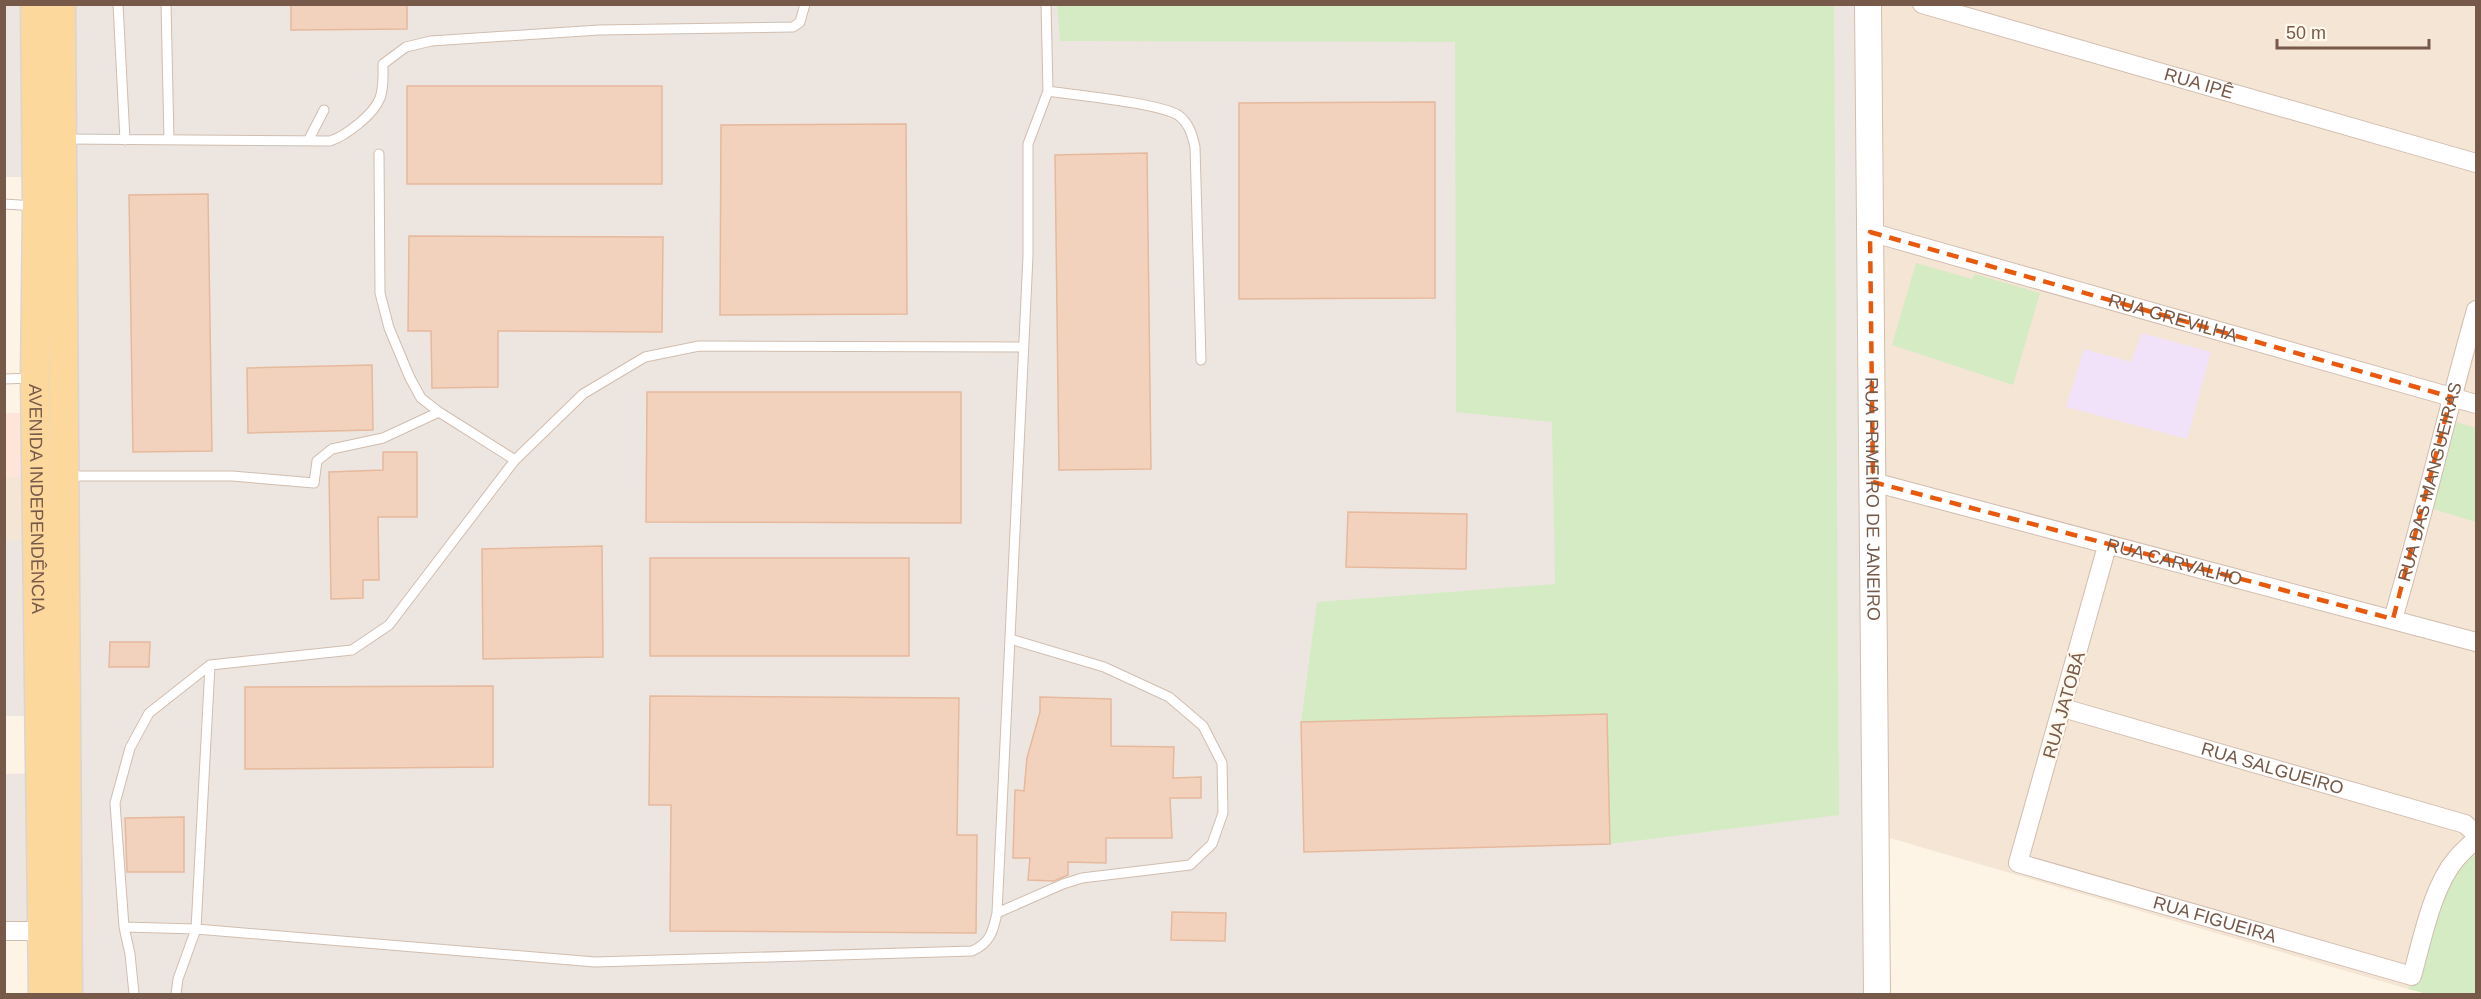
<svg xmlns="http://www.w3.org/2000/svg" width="2481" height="999" viewBox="0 0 2481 999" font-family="Helvetica,sans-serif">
<rect width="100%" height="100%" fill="#fdf4e6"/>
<path fill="#f5e5d4" d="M1868,5H2476V839L2427,925L2408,989L1876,834Z
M4,477H37L38,539L5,540Z"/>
<path fill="#fee4d9" d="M4,413H36L37,477H5Z"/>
<path fill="#ede6e0" d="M4,5H35L37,177H5Z
M61,5H1868L1877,994H68Z
M38,539L41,716H5L4,540Z
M41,773L43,931H5L4,774Z"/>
<path fill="#f1e2f9" d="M2142,333L2211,352L2187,439L2066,407L2084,349L2131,362Z"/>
<path fill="#d4ebc3" d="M1057,5H1834L1839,815L1610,844L1606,714L1301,722L1317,602L1555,584L1552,422L1456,412L1455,42L1060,41Z
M1916,263L1972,279L1975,274L2040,293L2013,385L1892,345Z
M2456,422L2476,428V522L2430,508Z
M2476,839V994H2427L2408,989L2435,898Z"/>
<path fill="#f3d2bd" stroke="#e6b89c" stroke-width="1.5" d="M291,4H407V29L291,30Z
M407,86H662V184H407Z
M1435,102V298L1239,299V103Z
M906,124L907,314L720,315L721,125Z
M1147,153L1151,469L1059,470L1055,155Z
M208,194L212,451L133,452L129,195Z
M409,236L663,237L662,332L498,331V387L432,388L431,331H408Z
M372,365L373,430L248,433L247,368Z
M647,392H961V523L646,522Z
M383,452H417V517H378L379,580H363V598L331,599L329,472L383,470Z
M1348,512L1467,514L1466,569L1346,567Z
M602,546L603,657L483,659L482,549Z
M650,558H909V656H650Z
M110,642H150L149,667H109Z
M493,686V767L245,769V687Z
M650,696L959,698L957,835H977L976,933L670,931L671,805H649Z
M1040,697L1111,699V746L1174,747L1173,778L1201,777V798H1170L1172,838H1106V863L1068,862V875L1054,881L1028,880L1030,858H1013L1015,790L1024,791L1027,758L1040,712Z
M1607,714L1610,844L1304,852L1301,722Z
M184,817V872H127L125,818Z
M1172,912L1226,913L1225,941L1171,940Z"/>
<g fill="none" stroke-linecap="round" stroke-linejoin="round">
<g stroke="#d1bdae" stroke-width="11">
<path id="lane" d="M118,4L125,140
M166,4L169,140
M1048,91C1075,95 1158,103 1178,115C1189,123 1192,134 1195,147L1201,360
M65,139L330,141C346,136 374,114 380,98C384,88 383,74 383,64L406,47L431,41L599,30L793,27L800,22L805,4
M308,141L324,110
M379,154L380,293L389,328L410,378L421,398L439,412L515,460
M4,204L35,206
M4,379L32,378
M67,476H232L314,483L317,461L332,449L383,438L439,412
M997,913L1063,884L1082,878L1190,865L1212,844L1223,813L1222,763L1203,726L1169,697L1104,667L1010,639
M124,927L196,929L595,962L972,951C990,943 993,932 997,913L1028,256V144L1048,91L1046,4
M134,994L130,954L124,927L115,803L130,748L149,713L210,665L352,650L389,625L515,460L583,394L645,357L699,346L1023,347
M176,994L178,979L196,929L210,665"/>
</g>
<g stroke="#d1bdae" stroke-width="20">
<g id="street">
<path id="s1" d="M1922,4L2476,163"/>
<path id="s2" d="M1870,232L2476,404"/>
<path id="s3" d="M1873,482L2476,642"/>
<path id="s4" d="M2107,546L2018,863L2412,976C2422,941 2432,887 2456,859C2462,852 2470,845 2476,839"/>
<path id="s5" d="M2393,619C2423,517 2447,412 2476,310"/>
<path id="s6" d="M2063,708L2465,824L2476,834"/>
<path d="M4,931H51"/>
</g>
</g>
<g stroke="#d4bdab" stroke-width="28">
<g id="secondary">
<path id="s7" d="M1868,4L1877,994"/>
</g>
</g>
<g stroke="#dcd4d0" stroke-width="31">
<g id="primary">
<path id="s8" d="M35,4L37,207L35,378L43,994"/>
<path d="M61,4L68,994"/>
</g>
</g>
<use href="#lane" stroke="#fff" stroke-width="9"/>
<use href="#street" stroke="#fff" stroke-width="18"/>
<use href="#secondary" stroke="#fff" stroke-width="26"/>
<use href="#primary" stroke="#fdd89d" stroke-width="28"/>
</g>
<path fill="none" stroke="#e8590c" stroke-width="4.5" stroke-dasharray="12 8" stroke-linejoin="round" d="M1870,232L2451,397L2393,619L1873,482Z"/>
<g text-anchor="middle" stroke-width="4.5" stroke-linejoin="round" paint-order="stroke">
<g font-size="18" fill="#775949" stroke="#fff8ed">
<text dy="6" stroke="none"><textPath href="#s1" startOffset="288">RUA IPÊ</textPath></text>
<text dy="6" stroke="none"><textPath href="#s2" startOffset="315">RUA GREVILHA</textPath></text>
<text dy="6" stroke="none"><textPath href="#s5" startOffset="142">RUA DAS MANGUEIRAS</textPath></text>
<text dy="6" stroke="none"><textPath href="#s7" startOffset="495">RUA PRIMEIRO DE JANEIRO</textPath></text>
<text dy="6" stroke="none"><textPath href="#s8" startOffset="495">AVENIDA INDEPENDÊNCIA</textPath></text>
<text dy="6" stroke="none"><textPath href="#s3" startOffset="312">RUA CARVALHO</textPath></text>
<text transform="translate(2064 705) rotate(-74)" y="6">RUA JATOBÁ</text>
<text dy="6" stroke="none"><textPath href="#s6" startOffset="218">RUA SALGUEIRO</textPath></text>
<text dy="6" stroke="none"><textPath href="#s4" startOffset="534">RUA FIGUEIRA</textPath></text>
</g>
</g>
<rect width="2481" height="999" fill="none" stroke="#775949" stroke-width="12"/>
<path d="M2277 39v9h152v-9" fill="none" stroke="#775949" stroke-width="3"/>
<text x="2286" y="39" font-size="18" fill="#775949" stroke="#fff8ed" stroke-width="4.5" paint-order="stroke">50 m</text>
</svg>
